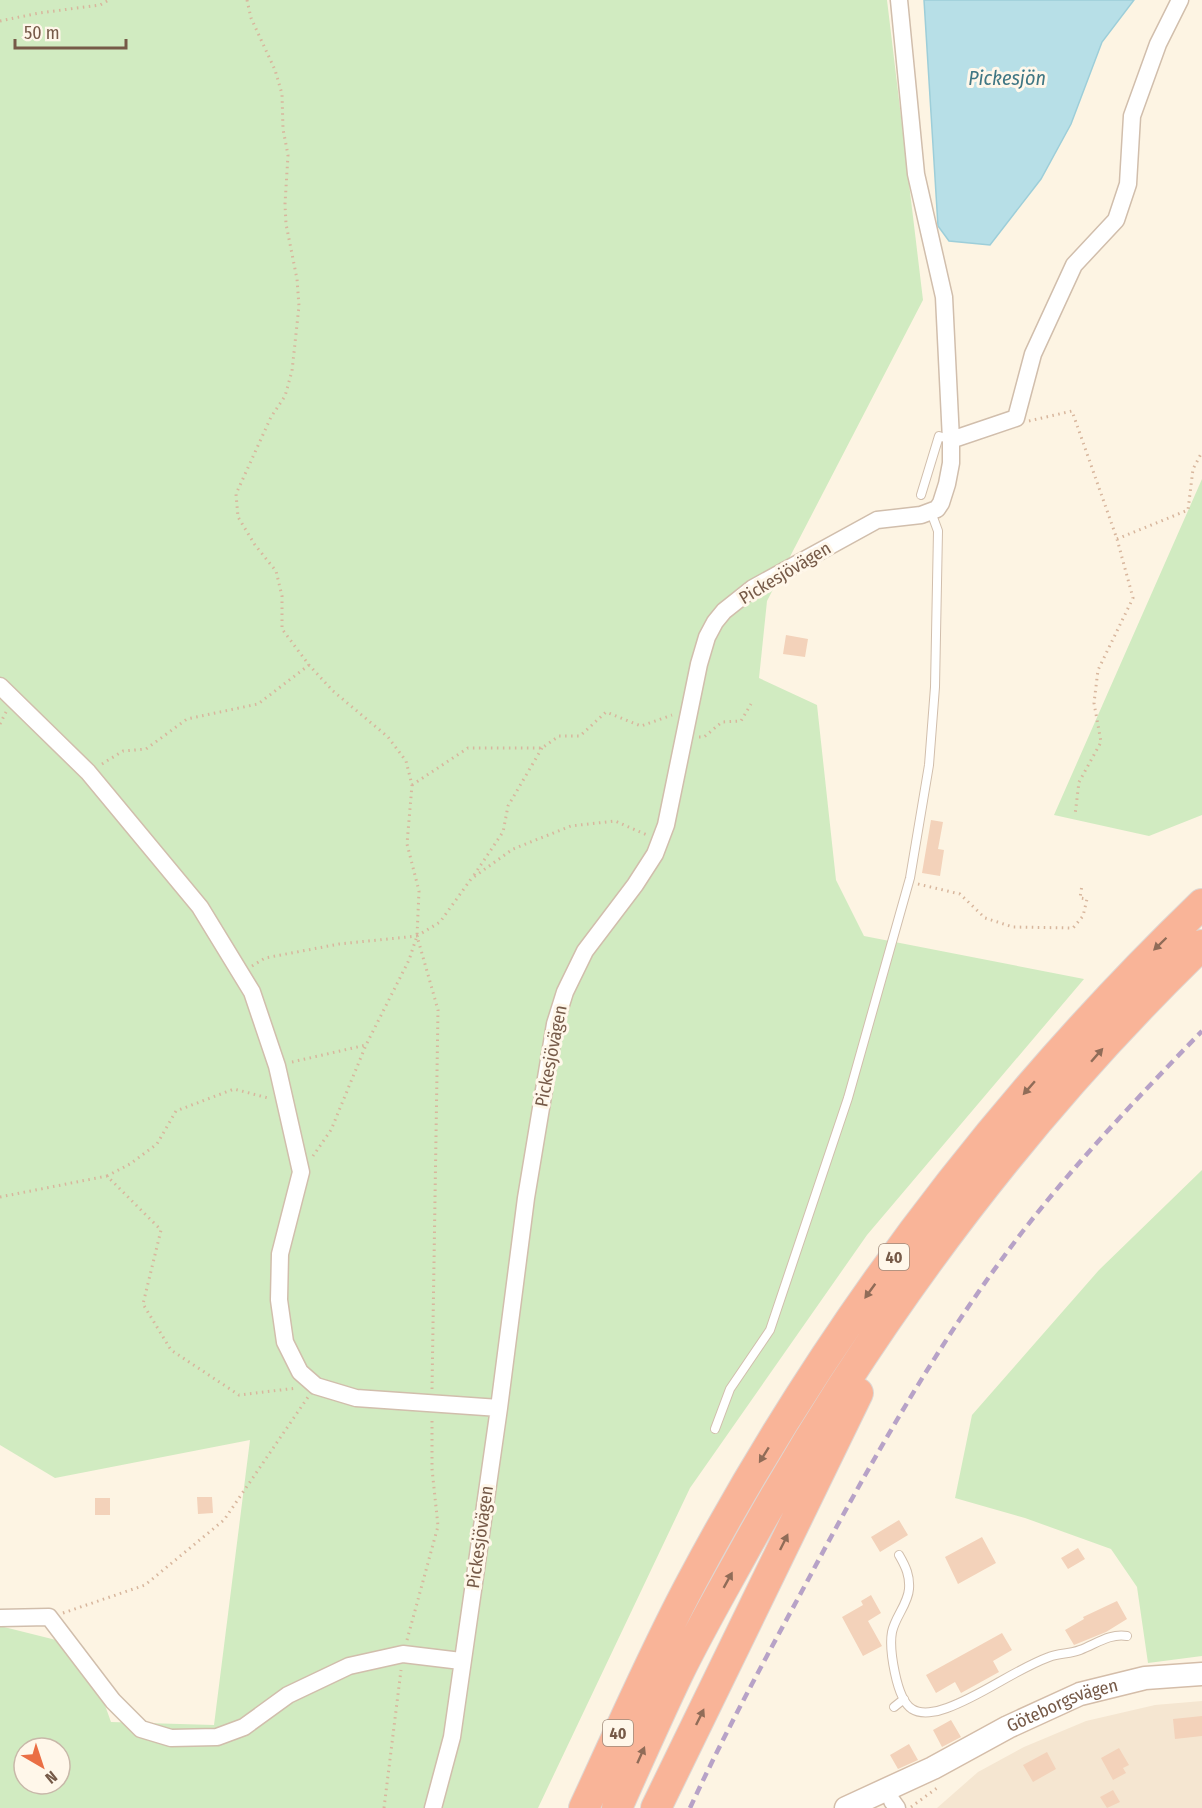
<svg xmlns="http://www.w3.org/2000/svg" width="1202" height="1808" viewBox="0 0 1202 1808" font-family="'Fira Sans Condensed',sans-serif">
<rect width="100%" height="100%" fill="#fdf4e3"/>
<path fill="#f5e6d1" d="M1202,1701V1808H937L978,1772L1024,1747L1086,1721L1155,1705Z"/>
<path fill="#d1ebc1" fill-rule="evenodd" d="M0,0H887L923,300L767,601L759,678L817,705L836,880L864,936L1084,979L867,1235L690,1488L538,1808H0V1626L84,1647L111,1722L214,1725L250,1440L55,1478L0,1445ZM24,1748H60V1784H24Z
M1202,479V815L1149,836L1054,815Z
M1202,1170V1656L1148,1663L1137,1587L1111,1549L1025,1518L955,1498L972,1415L1099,1270Z"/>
<path fill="#b7dfe7" stroke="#9dced9" stroke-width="1.5" d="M924,0H1134L1102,42L1071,124L1041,179L990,245L949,241L938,226Z"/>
<path fill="#f3d2ba" d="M786,635L808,639L805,657L783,654Z
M931,820L943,822L938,849L944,850L940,876L922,873Z
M197,1497H212L213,1513L198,1514Z
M95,1498H110V1515H95Z
M899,1520L908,1535L880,1552L871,1537Z
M982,1537L996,1563L958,1584L945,1557Z
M1078,1548L1085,1559L1068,1569L1061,1558Z
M871,1595L881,1613L868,1621L882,1646L863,1656L842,1617L863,1605L861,1601Z
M1117,1601L1127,1619L1106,1632L1074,1645L1065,1630L1084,1619L1083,1617Z
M1002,1633L1012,1650L993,1661L999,1672L961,1693L955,1682L936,1693L926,1675Z
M1202,1716V1736L1175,1739L1173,1719Z
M951,1720L961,1737L942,1747L933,1730Z
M909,1744L918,1760L898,1769L890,1755Z
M1119,1748L1129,1765L1123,1768L1126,1773L1113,1780L1101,1758Z
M1047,1752L1056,1769L1033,1782L1023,1765Z
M1113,1790L1120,1802L1107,1808L1100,1797Z"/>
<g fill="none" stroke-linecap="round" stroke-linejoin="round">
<g stroke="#d1beac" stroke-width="10">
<path id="lane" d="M921,495L939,436L951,440
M715,1429L730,1389L770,1330L848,1098L910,878L929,765L935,687L938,531L931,512
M899,1555C906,1567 910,1576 909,1589C908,1604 895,1617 892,1632C889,1648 896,1699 912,1709C921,1715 937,1712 947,1708C983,1695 1014,1670 1049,1657C1059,1653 1070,1654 1080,1650C1096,1644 1110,1633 1127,1636
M894,1707L904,1699"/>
</g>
<g stroke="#d1beac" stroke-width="19">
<path id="street" d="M951,440L1016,418L1033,354L1074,265L1116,220L1128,184L1132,116L1158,44L1180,0
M0,686L88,772L200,907L252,992L277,1066L301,1172L280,1254L279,1300L285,1342L300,1372L316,1386L356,1398L499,1408
M0,1618L49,1617L113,1701L141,1729L171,1738L217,1737L244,1727L288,1695L349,1666L403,1654L461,1661
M892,1801L897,1808
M433,1808L452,1737L499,1408L526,1198L555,1024L565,992L585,951L635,885L655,854L666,825L699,664L707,637L715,622L724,611L753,588L877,520L921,515L937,509L941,503L947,484L951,463V440L944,297L916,174L899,0"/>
</g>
<g stroke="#d4bda9" stroke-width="25">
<g id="secondary">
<path id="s1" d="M846,1808L933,1768L1008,1727L1080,1694L1145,1678L1202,1674"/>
</g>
</g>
<g stroke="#ded7d3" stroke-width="32">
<path id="highway" d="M584,1808C619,1733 652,1656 691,1583C825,1331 997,1102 1202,904
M617,1808C637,1763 657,1718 678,1674C698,1633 721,1593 743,1553C866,1330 1019,1122 1202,945
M656,1808L858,1393"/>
</g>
<path stroke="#d8b69d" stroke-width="3" stroke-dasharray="1.5 4.5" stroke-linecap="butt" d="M247,0L251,18L275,70L282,94L283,129L288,155L285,204L286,224L297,279L299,306L292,371L285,396L271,417L236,494L238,517L255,545L276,571L282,596V629L309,665L333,691L388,737L406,761L412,785L407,844L419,891L417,936L409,960L366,1045L331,1130L313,1156
M0,21L39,13L100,5L109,0
M1029,421L1072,411L1117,539L1133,598L1098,670L1094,703L1101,742L1079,782L1075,815
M1117,539L1188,510L1193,469L1202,452
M0,724L6,712
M699,737H704L722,722L741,721L751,704
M102,764L123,751L146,749L187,719L258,704L309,665
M412,785L468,748H542L559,736H580L606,712L641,726L672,715
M474,875L503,832L508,806L542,748
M918,884L960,894L985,918L1013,927L1073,928L1083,916L1087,899L1080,898L1082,885
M252,966L265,958L339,944L417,936
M292,1062L366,1045
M107,1176L130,1164L157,1144L176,1111L234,1089L268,1098
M0,1197L107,1176L161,1230L143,1304L171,1350L239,1395L297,1388
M432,1389L438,1010L417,936L440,922L471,879L513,849L571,826L615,821L647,835
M63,1613L145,1585L224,1520L308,1397
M407,1640L438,1526L432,1469V1417
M911,1807L937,1788
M384,1808L401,1670"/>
<use href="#lane" stroke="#fff" stroke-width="8"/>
<use href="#street" stroke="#fff" stroke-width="16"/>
<use href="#secondary" stroke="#fff" stroke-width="22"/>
<use href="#highway" stroke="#f9b498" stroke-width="30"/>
<path stroke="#b7a2c7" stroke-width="4.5" stroke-dasharray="9 6" stroke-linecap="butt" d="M690,1808C726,1730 768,1654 809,1578C873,1458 940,1339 1023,1231C1078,1160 1140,1095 1202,1031"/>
</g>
<defs><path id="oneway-solid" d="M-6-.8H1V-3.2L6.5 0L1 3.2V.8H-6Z" transform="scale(1.5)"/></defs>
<g fill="#906c58">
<use href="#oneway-solid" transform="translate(1160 944) rotate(136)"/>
<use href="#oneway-solid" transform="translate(1097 1055) rotate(-49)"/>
<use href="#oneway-solid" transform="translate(1029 1088) rotate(131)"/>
<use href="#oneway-solid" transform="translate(870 1291) rotate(126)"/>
<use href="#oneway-solid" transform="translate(764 1455) rotate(122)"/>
<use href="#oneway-solid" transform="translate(784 1542) rotate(-64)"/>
<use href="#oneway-solid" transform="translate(728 1580) rotate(-61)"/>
<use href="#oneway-solid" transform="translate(700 1717) rotate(-64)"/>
<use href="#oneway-solid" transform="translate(641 1755) rotate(-66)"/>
</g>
<g text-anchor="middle" stroke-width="6" stroke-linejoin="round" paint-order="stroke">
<g fill="#fff7ea" stroke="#9f8979" stroke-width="1.5">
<rect x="879" y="1244" width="30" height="26" rx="4.5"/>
<rect x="603" y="1720" width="30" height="26" rx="4.5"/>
</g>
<g font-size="16" font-weight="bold" fill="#765a48">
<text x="894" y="1263">40</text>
<text x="618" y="1739">40</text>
</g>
<g font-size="18" fill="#765a48" stroke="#fff7ea">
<text transform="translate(785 573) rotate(-31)" y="6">Pickesjövägen</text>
<text transform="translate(551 1056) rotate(-79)" y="6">Pickesjövägen</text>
<text transform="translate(480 1537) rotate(-82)" y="6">Pickesjövägen</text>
<text dy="6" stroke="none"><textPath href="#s1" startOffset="240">Göteborgsvägen</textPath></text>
</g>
<g font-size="20" font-style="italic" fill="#3f7683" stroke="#fff7ea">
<text x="1007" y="85">Pickesjön</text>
</g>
</g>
<g transform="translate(42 1766) rotate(141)"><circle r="28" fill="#fff7ea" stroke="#c8b8a9" stroke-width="1.5"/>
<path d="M0-4.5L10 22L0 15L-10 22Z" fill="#ea6f45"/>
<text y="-9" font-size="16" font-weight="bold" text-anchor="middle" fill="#765a48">N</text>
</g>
<path d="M15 39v9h111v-9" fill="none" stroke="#765a48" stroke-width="3"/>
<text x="24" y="39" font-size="18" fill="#765a48" stroke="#fff7ea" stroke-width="4.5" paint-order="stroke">50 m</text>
</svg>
